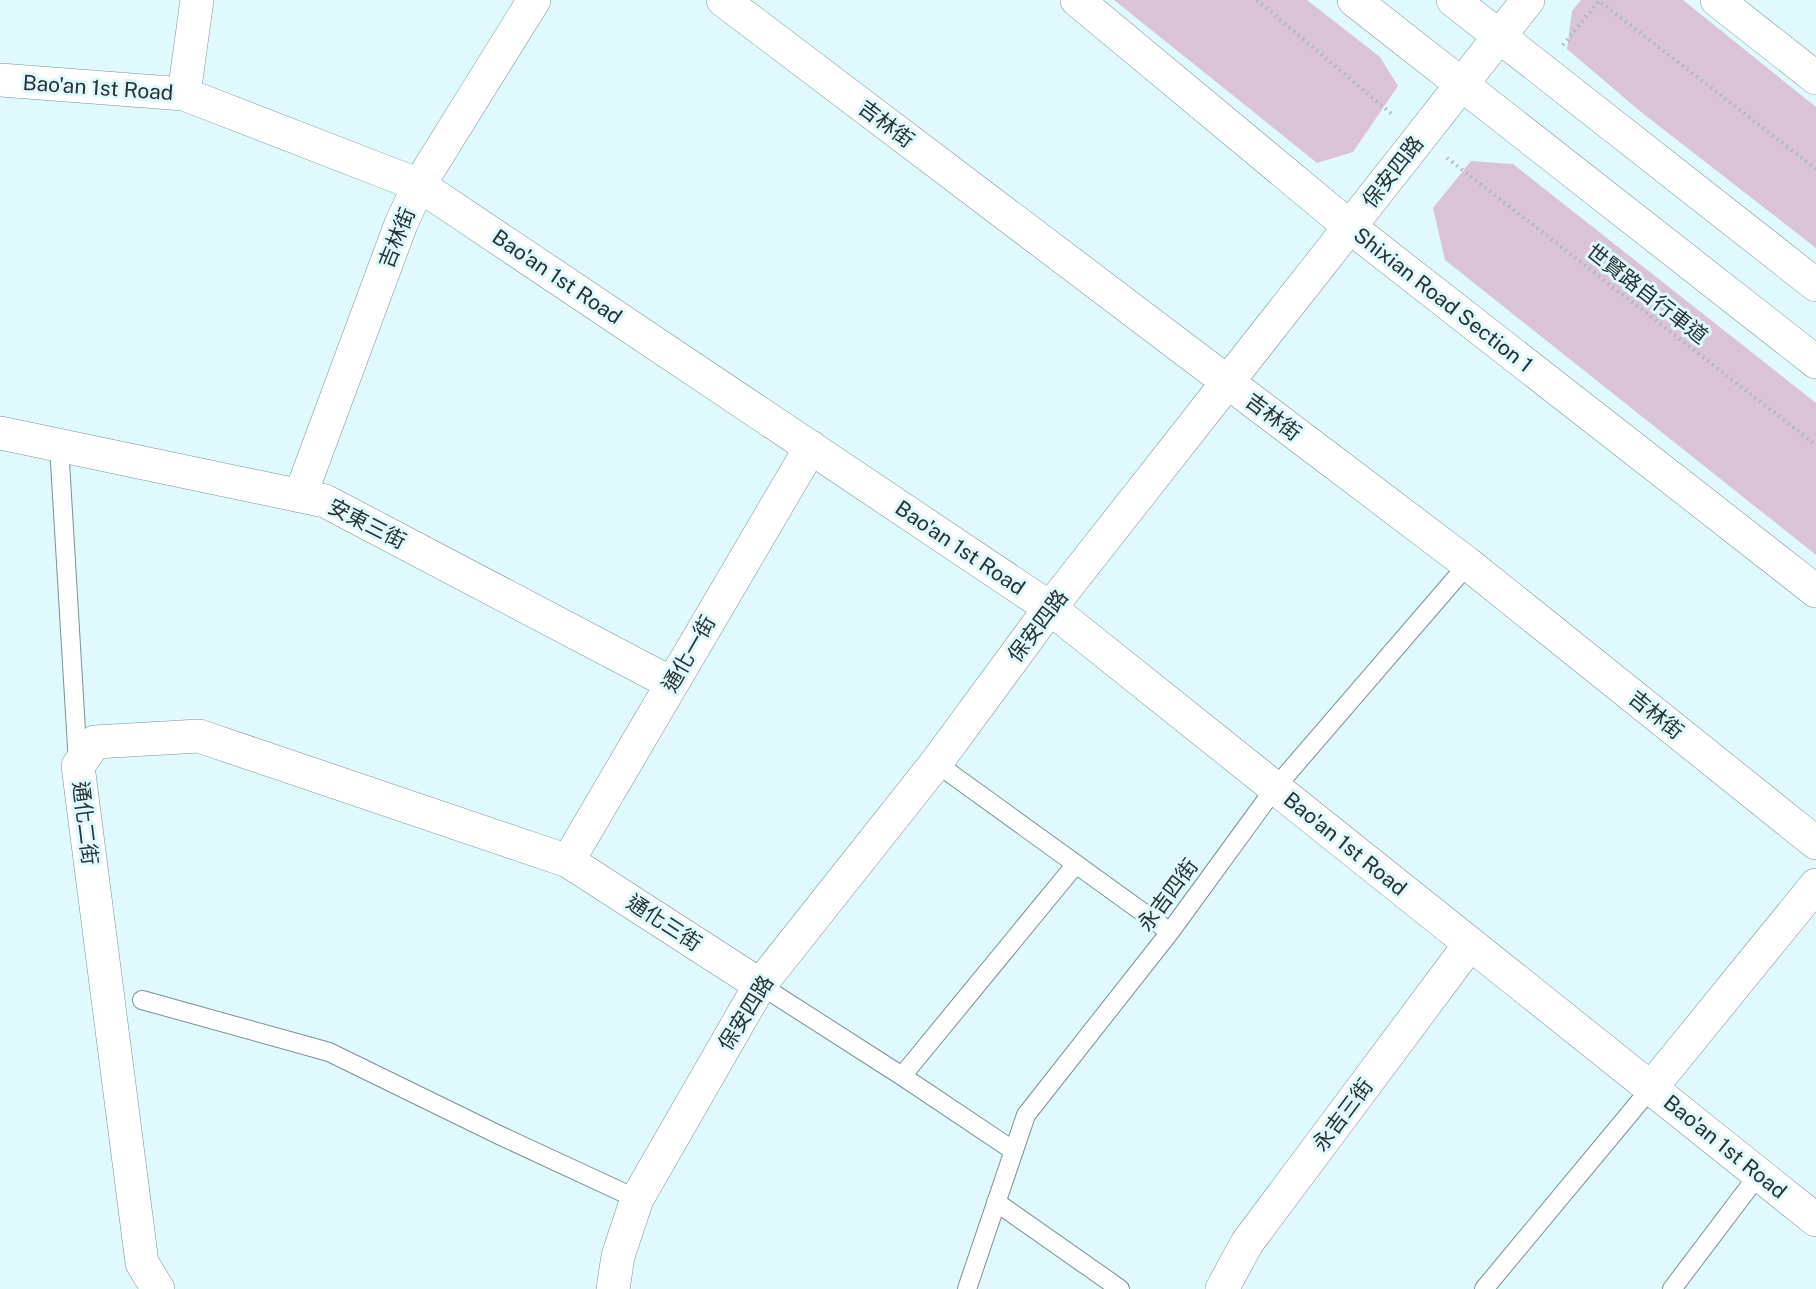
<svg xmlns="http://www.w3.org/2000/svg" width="1816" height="1289" viewBox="0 0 1816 1289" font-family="'Public Sans','Noto Sans TC',sans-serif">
<rect width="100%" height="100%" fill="#dff9fd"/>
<path fill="#dbc3d7" d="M1114,0H1307L1380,57L1398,86L1353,152L1317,163Z
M1581,0H1683L1816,107V248L1641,112L1567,49L1572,11Z
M1471,161L1513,164L1816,403V555L1445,260L1433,208Z"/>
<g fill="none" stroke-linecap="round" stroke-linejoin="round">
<g stroke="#7a9195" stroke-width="20">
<path id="service" d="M59,445L78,764
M936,763L1170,932
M760,985L902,1076L1014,1151
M142,1000L329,1052L499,1135L637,1199
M902,1076L1076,864
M996,1202L1120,1289
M967,1289L1026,1115L1170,932L1275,788L1468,564
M1484,1289L1651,1088
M1672,1289L1759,1174"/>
</g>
<g stroke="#7a9195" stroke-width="34">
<path id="minor" d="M723,0L1468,564L1816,843
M1077,0L1350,227L1816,591
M1717,0L1816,78
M0,80L184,94L419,185L1050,608L1816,1220
M184,94L197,0
M0,433L325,501L671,683
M300,496L401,224L419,185L534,0
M568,861L811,447
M1651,1088L1816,885
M158,1289L142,1263L78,766L95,742L199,736L568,861L760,985
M613,1289L618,1256L637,1199L760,985L936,763L1050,608L1528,0
M1222,1289L1247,1243L1470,944"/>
</g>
<g stroke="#7a9195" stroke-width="34">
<path id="tertiary" d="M1354,0L1816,362
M1453,0L1816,285"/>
</g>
<path stroke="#a3b8bb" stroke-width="4" stroke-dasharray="1.5 4.5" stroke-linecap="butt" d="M1257,0L1394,116
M1563,45L1599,1L1816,169
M1447,158L1816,445"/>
<use href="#service" stroke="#fff" stroke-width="18"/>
<use href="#minor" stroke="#fff" stroke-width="33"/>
<use href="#tertiary" stroke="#fff" stroke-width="33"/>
</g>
<g text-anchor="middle" stroke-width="6" stroke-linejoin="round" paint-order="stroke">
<g font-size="21" fill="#283133" stroke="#dff9fd">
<text transform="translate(98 88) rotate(4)" y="7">Bao'an 1st Road</text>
<text transform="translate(886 124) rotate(37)" y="7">吉林街</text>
<text transform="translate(1393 172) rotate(-52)" y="7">保安四路</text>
<text transform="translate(397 238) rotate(-68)" y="7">吉林街</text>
<text transform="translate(557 277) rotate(34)" y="7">Bao'an 1st Road</text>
<text transform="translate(1647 294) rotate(38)" y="7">世賢路自行車道</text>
<text transform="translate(1443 300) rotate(38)" y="7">Shixian Road Section 1</text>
<text transform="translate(1273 417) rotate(37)" y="7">吉林街</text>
<text transform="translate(367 524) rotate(27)" y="7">安東三街</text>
<text transform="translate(960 548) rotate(34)" y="7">Bao'an 1st Road</text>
<text transform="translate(1038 626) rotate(-53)" y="7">保安四路</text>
<text transform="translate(689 654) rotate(-60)" y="7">通化一街</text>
<text transform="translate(1656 715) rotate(39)" y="7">吉林街</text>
<text transform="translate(85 823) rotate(83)" y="7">通化二街</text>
<text transform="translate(1345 844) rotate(39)" y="7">Bao'an 1st Road</text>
<text transform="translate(1168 895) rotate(-53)" y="7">永吉四街</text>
<text transform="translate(664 923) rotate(33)" y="7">通化三街</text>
<text transform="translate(746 1013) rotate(-58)" y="7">保安四路</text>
<text transform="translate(1343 1115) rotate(-53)" y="7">永吉三街</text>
<text transform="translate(1725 1147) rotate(39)" y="7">Bao'an 1st Road</text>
</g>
</g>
</svg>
